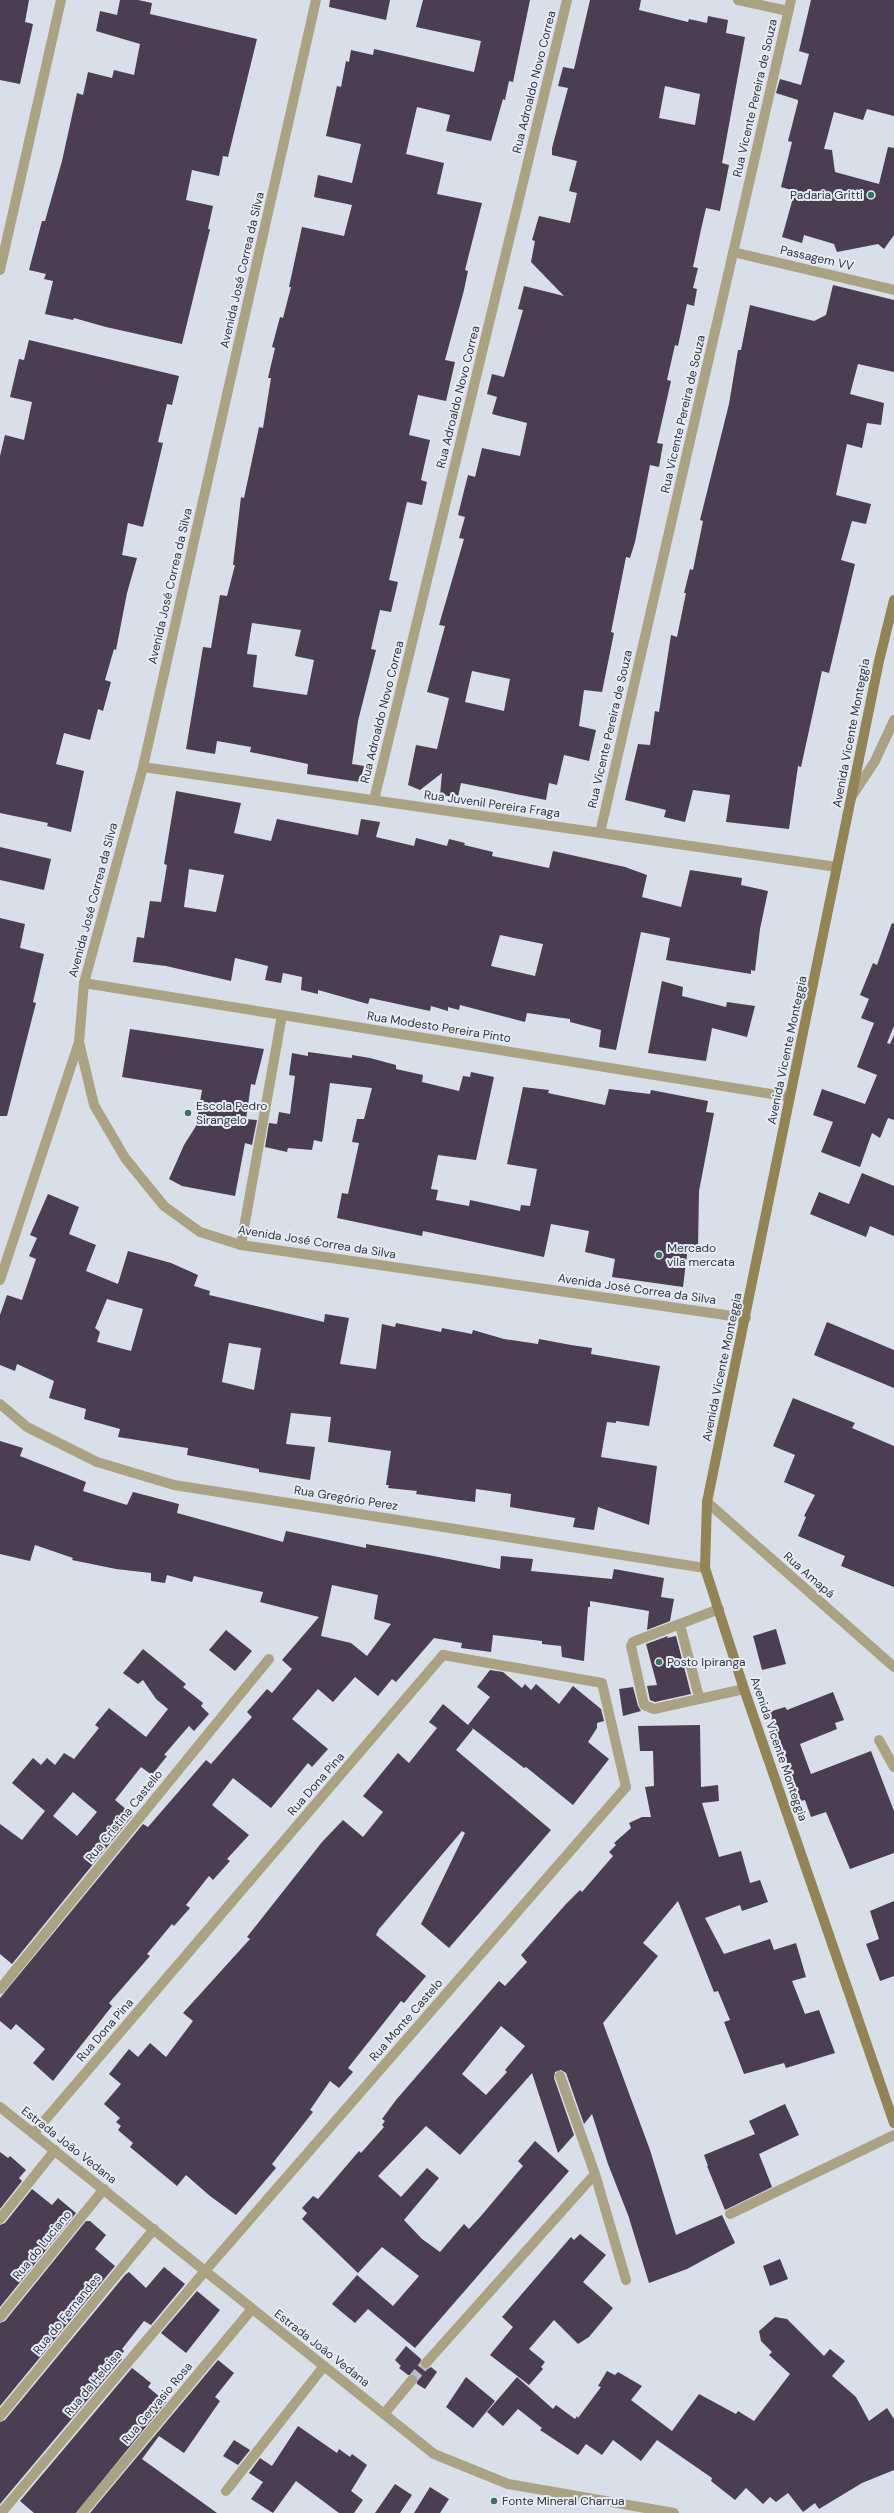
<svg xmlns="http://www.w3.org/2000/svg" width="894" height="2513" viewBox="0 0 894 2513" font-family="'DM Sans',sans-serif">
<rect width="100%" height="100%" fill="#d9dfe9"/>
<path fill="#4b3d52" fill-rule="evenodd" d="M0,0H29L25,22L33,24L20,84L0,80Z
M120,0H138L152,3L150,14L257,39L228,157L223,156L219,176L192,170L186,200L213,206L208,229H210L182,344L106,327L74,318L73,320L45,314L53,281L44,279L46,274L29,270L42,221H45L62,161L77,93L83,95L88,72L112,78L114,70L134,75L140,44L96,31L100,11L117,15Z
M330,0H390L386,20L329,7Z
M423,0H530L513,82L509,81L505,100L503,99L491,141L446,131L450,115L417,107L406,154L444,163L437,194L482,203L465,270L468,271L464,290L445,360L455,362L446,401L418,395L409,435L430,440L421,480L427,482L422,505L407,502L389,580L398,582L391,612L380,610L371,649L376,650L358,721L352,764L364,766L360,782L307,774L308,764L250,752L251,747L217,741L215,754L186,749L203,647L211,648L220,595L227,596L235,565H233L241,497L244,498L259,427L263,428L271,378H268L275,348L272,347L280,317L283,318L291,287H289L302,227L344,236L352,205L314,197L318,175L352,183L361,144L326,136L337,86L341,87L346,61L349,62L351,50L373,55L374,49L474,72L481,41L416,27ZM252,623L301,630L295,656L314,660L307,695L253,687L257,655L247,654Z
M590,0H641L639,10L688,22L689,19L707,23L708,16L728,20L726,33L745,37L722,163L729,165L720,211L706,208L702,225L693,267L698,268L693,288L697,289L694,306L687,304L678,346L675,345L667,380L671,381L657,443L663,444L659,467L650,465L635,542L630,558L626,557L611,632L614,633L602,692L584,690L579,726L596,730L589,761L564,755L557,785L549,783L546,800L461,783L458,797L440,795L442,773L420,790L408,785L416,745L437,749L449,698L427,692L445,626L439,625L464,539L459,538L465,517L458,515L468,475L475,477L482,448L520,456L527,423L492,414L497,397L487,394L492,374L504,377L523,310L518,309L524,286L564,296L531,262L535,241L532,240L539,216L570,223L577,193L569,191L577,161L552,155V148L568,88L558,86L563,67L574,69ZM665,86L700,94L695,125L659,118ZM472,671L510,679L504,711L465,702Z
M811,0H894V116L867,109L863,120L834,112L824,149L832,150L835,172L879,184L888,147L894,148V235L884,249L878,244L837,252L834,244L804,235L802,243L782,237L795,191L781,187L792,142L788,141L798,102V100L776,93L780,79L801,85L809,54L799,51Z
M833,285L894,300V372L858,364L850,394L884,403L881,425L867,423L862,448L847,444L836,495L871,504L866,524L852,521L841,560L855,564L829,673L822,671L801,767L798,766L789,829L726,822L730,795L693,790L685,822L664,817L666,810L625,800L638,744L650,745L655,711L659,712L671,635L677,637L686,593H684L690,569L693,570L703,521L700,520L729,404L738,350H741L750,305L814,321L826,315Z
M29,340L179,376L172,405L167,404L158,442L163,443L143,527L128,523L122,555L137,558L127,593L116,650L114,649L105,680L111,682L103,711L98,709L90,740L64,733L56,764L84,771L71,832L47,826L48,823L0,813V456L5,435L24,440L32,402L10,397L19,359L24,360Z
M176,791L241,803L234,833L271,841L277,819L358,835L361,819L380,822L376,837L414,846L416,838L447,846L449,839L465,843L464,845L493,852L492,856L549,868L553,851L625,867L647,875L642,897L681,907L690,870L742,878L741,885L768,891L760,929L755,971L751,970V974L666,960L670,938L641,932L616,1050L599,1047L601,1030L570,1022V1019L527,1013L525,1022L460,1005L459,1010L448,1007V1011L431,1006L430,1011L370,998L368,1004L318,990V994L301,990L302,977L283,973L281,983L265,980L268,966L235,958L231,981L166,966L133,962L137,937L144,938L150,901L161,902L167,865L164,864ZM189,869L224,875L216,912L184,907ZM500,935L543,944L535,976L491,966Z
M0,847L51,859L44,890L0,880Z
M0,918L25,924L20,948L44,954L33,1002L36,1003L7,1116H0Z
M892,923L894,924V1026L887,1043L890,1044L894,1035V1120L888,1118L880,1138L872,1133L860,1167L821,1152L833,1122L813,1115L822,1089L865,1104L877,1075L857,1067L874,1023L861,1018L869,999L860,995L873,963L877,965Z
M662,981L683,987L682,996L726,1007L727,1002L755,1006L747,1037L712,1028L706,1061L648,1053Z
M130,1029L264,1049L255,1085L251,1084L246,1119L257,1120L252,1145L245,1143L235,1196L182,1186L169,1179L184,1145L196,1126L202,1090L122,1077Z
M308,1052L352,1058V1055L370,1058L396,1065V1069L423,1075L422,1082L459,1091L463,1076L470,1077L471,1072L494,1077L476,1160L438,1155L431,1189L438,1190L436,1200L469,1206L470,1200L520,1211L521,1205L530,1206L537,1169L507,1164L523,1087L549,1090L548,1093L605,1105L609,1089L650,1094L651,1090L708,1101L706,1112L714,1113L699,1191L698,1248L688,1246L683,1287L612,1277L615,1259L585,1252L589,1231L551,1224L544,1257L423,1231L422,1236L337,1218L342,1193L348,1194L359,1143L352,1142L357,1119H364L372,1088L330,1083L323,1137L322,1142L314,1140L312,1150L288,1148L287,1152L265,1147L269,1123L277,1124L279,1112L290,1114L295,1076L289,1075L292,1053L308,1056Z
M862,1173L894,1186V1236L870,1226L866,1237L810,1214L819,1192L849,1204Z
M48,1194L79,1207L69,1234L96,1245L86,1271L118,1284L128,1251L171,1263L198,1275L194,1286L210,1291L209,1295L324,1322L325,1314L349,1318L340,1364L376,1369L382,1324L395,1327L396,1323L441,1332L442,1328L472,1334L473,1330L504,1339L538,1344L539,1339L571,1345L592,1348L591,1354L660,1366L649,1426L616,1421V1423L607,1422L601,1457L657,1466L649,1525L598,1507L594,1530L573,1527L575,1518L510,1507L511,1494L476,1489L475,1502L416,1494L417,1491L388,1488L389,1485H386L391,1451L328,1442L331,1417L291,1413L286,1444L315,1447L310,1480L259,1472V1469L187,1455L188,1448L118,1437L120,1429L84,1419L86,1409L49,1398L54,1381L17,1364L15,1371L0,1365V1315L7,1295L22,1300L36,1259L29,1256L37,1238L30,1235ZM107,1299L143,1309L131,1351L97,1342L100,1332L95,1328ZM229,1343L261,1348L254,1390L222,1382Z
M827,1322L894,1350V1388L814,1355Z
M793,1398L855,1423L852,1428L894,1446V1587L841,1566L845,1556L798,1536L806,1517L804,1516L815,1495L784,1482L795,1455L773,1446Z
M0,1441L23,1448L20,1456L86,1482L83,1491L127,1505L133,1492L179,1504L177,1513L283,1542L286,1531L366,1548V1544L428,1555L500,1569L501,1556L533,1559L531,1571L612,1579L614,1569L664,1578L661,1597L674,1599L670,1621L647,1630L649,1611L590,1601V1607H588L584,1661L562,1657L561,1646L542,1644V1641L493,1635L491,1652L461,1648L462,1643L434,1638L396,1682L392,1679L378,1696L355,1677L333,1702L318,1689L292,1719L328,1749L312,1767L308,1763L271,1808L233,1778L212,1805L249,1835L227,1859L230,1861L213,1880L209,1876L186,1905L190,1908L174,1926L172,1924L147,1954L150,1956L109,2003L112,2006L53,2081L33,2063L45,2049L16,2024L11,2030L0,2021V1998L143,1824L148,1827L206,1760L211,1764L252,1717L247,1712L267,1689L272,1693L292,1669L282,1660L319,1617L260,1602L263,1592L194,1576L192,1582L167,1575L165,1583L151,1581V1573L116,1569L72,1560L73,1558L35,1545L30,1561L0,1554ZM332,1585L378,1595L374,1619L391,1624L367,1656L351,1643L321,1636Z
M776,1629L786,1664L762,1670L753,1636Z
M226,1630L252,1651L235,1671L209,1650Z
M668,1636L667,1638L676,1636L691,1694L655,1702L650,1700L647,1686L657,1685L646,1644Z
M143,1649L186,1684L183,1687L203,1703L201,1706L209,1714L194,1731L189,1726L164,1755L167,1756L152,1775L141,1767L115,1800L133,1815L12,1964L0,1954V1824L22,1840L45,1811L12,1783L33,1758L41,1765L47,1758L55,1765L64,1753L74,1759L99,1728L95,1725L109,1708L146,1737L168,1709L156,1699L143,1680L138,1684L123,1673ZM73,1792L97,1812L77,1836L53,1816Z
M490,1670L503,1672L522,1688L525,1684L531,1690L536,1684L559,1704L573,1686L601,1709L604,1721L597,1723V1728L588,1742L609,1759L573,1805L526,1767L524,1768L471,1727L473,1729L456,1750L551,1830L449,1948L421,1924L465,1833L462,1831L379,1929L376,1935L426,1976L404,2003L401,2001L348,2068L353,2072L339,2088L330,2081L310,2110L313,2112L272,2164L276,2168L236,2215L210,2196L186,2175L177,2186L130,2147L133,2143L118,2130L121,2126L116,2122L120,2118L104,2104L121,2084L109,2074L129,2049L138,2057L150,2043L166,2057L193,2021L183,2013L250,1939L247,1937L322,1842L343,1820L363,1837L383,1812L363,1796L398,1753L409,1763L437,1728L429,1722L443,1704L468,1725L490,1697L477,1687Z
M633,1687L638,1706L641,1711L623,1716L619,1689Z
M833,1692L844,1720L835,1723L837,1729L800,1744L811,1774L871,1751L894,1811V1853L850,1869L826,1812L811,1817L805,1800L801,1801L769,1712L785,1707L787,1710Z
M700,1725L701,1787L718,1785L719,1801L702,1803L719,1857L741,1851L750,1883L760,1880L768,1902L742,1911L740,1905L705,1918L724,1954L770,1939L774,1950L796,1943L806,1977L792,1981L805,2014L819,2010L835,2053L786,2068L784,2063L744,2074L724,2022L730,2020L718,1991L714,1992L678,1901L643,1943L658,1956L603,2023L650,2150L676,2235L722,2215L735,2243L687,2269L649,2283L629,2218L630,2220L608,2164L592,2114L584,2124L566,2073L561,2070L555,2072L554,2078L574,2135L558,2153L532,2073L460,2155L426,2126L378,2176L401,2197L427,2168L439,2178L404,2220L422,2239L440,2252L464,2224L469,2229L481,2216L523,2166L518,2161L535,2141L569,2171L415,2348L368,2309L355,2323L332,2304L357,2275L393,2306L419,2276L382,2247L358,2273L302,2219L307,2213L302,2208L313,2196L318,2199L359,2151L361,2153L384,2127L382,2125L385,2121L382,2119L396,2100L499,1981L505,1986L527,1962L521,1955L566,1904L580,1890L582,1892L613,1856L609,1852L616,1845L614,1843L631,1828L629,1823L642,1817H651L645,1787L654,1786L653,1751H640L638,1726ZM501,2026L525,2046L505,2070L507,2072L486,2095L462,2074Z
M894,1901V1976L880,1981L866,1944L879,1939L870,1911Z
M785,2104L799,2135L759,2154L772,2187L725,2210L707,2166H708L704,2155L755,2134L749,2121Z
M0,2152L8,2158L10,2156L26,2170L19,2178L22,2181L0,2209Z
M32,2189L52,2205L58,2198L76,2213L0,2307V2225L5,2223Z
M86,2221H90L106,2235L95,2249L115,2266L0,2406V2323L5,2321Z
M580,2234L606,2255L583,2282L613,2308L589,2337L578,2344L554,2320L529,2349L545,2362L541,2367L543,2369L529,2385L490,2355L513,2327L502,2317L571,2237L574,2240Z
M780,2259L788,2279L770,2286L763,2266Z
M164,2267L185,2284L151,2325L144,2321L122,2349L124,2351L120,2357L122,2359L0,2504V2422L5,2420L125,2275L129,2272L146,2288Z
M197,2291L220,2310L186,2353L161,2333Z
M775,2317L787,2319L824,2356L830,2349L845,2361L832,2376L856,2397L869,2421L887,2408L894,2419V2470L862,2483L819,2509L815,2503L803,2512L788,2493L776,2502L770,2497L763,2504L746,2488L735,2500L711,2481L712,2478L657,2440L641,2461L613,2440L602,2455L586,2444L578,2455L540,2430L542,2428L518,2409L503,2426L487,2412L517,2377L553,2409L556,2405L575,2419L577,2416L578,2418L601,2387L598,2386L607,2371L615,2375L618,2372L642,2386L631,2400L672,2431L699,2394L736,2414L738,2411L754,2421L790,2374L769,2355L772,2352L761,2341L759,2331Z
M406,2346L421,2359L420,2365L422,2368L428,2369L431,2367L437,2372L425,2389L417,2384L416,2375H408L399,2368L401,2366L395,2360Z
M218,2360L234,2373L215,2397L220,2401L184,2453L159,2436L142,2459L217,2513H90Z
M132,2368L151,2383L148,2387L166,2402L76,2513H34L20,2501Z
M466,2377L495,2401L473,2428L446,2407Z
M298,2426L337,2453L339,2449L350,2457L352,2454L367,2465L351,2491L363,2500L354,2513H339L296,2481L273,2513L251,2499L263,2482L249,2473L260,2458L272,2466Z
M234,2440L250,2450L238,2465L223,2456Z
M395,2484L412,2495L400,2513H375Z
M430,2487L449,2499L440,2513H414Z"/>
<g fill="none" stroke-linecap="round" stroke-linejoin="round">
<path stroke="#b8bdc6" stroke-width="10" stroke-dasharray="10 5" stroke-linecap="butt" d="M412,2380L426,2363"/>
<path stroke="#aba283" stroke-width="10" d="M719,1609L633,1642L631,1646L644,1705L654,1709L744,1689
M680,1625L699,1697
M443,1655L602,1683L626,1787
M879,1740L894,1767
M0,1989L269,1659
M0,2219L55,2150
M0,2317L104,2189
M0,2416L154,2229
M226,2491L324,2366
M1,2513L205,2271
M82,2513L252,2309"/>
<path stroke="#aba283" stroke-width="10" d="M738,0L788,11
M733,252L894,290
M0,270L61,0
M143,767L837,867
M852,796L875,761L894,720
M374,800L567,0
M600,833L791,0
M84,983L790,1097
M241,1245L282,1015
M0,1280L79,1042
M0,1404L27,1427L97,1462L174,1485L705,1568
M707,1502L894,1667
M560,2076L595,2174L626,2280
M34,2133L443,1655
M730,2214L894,2135
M205,2271L626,1787
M426,2363L595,2174
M384,2414L412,2380"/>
<path stroke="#aba283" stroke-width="10" d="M316,0L143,767L84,983L79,1042L94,1105L125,1158L164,1206L200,1232L241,1245L746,1318
M0,2107L434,2454L508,2484L674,2513"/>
<path stroke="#928455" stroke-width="10" d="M894,600L879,661L707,1502L705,1568L744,1689L894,2123"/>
</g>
<g fill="#38745f" stroke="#e6ecf7" stroke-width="1.5">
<circle cx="871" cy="195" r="4"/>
<circle cx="188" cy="1113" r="4"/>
<circle cx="659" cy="1255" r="4"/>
<circle cx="659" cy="1662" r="4"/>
<circle cx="494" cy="2501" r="4"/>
</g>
<g text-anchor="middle" stroke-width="4" stroke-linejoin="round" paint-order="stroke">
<g font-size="12" fill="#323539" stroke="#e6ecf7">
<text transform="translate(534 82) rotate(-76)" y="4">Rua Adroaldo Novo Correa</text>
<text transform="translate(755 98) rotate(-77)" y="4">Rua Vicente Pereira de Souza</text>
<text transform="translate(817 258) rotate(13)" y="4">Passagem VV</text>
<text transform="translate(242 270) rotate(-77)" y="4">Avenida José Correa da Silva</text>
<text transform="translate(458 397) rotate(-76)" y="4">Rua Adroaldo Novo Correa</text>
<text transform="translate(683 414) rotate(-77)" y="4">Rua Vicente Pereira de Souza</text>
<text transform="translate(170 586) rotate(-77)" y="4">Avenida José Correa da Silva</text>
<text transform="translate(382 712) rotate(-76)" y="4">Rua Adroaldo Novo Correa</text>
<text transform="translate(610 729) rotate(-77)" y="4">Rua Vicente Pereira de Souza</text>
<text transform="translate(851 733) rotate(-79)" y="4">Avenida Vicente Monteggia</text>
<text transform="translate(492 804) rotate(8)" y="4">Rua Juvenil Pereira Fraga</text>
<text transform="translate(93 900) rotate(-75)" y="4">Avenida José Correa da Silva</text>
<text transform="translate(439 1027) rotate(9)" y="4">Rua Modesto Pereira Pinto</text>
<text transform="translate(787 1050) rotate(-78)" y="4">Avenida Vicente Monteggia</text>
<text transform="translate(317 1242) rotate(9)" y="4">Avenida José Correa da Silva</text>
<text transform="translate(637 1289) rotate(8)" y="4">Avenida José Correa da Silva</text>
<text transform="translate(722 1367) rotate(-78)" y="4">Avenida Vicente Monteggia</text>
<text transform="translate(346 1498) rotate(9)" y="4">Rua Gregório Perez</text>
<text transform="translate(809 1575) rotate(41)" y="4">Rua Amapá</text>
<text transform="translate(779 1749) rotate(71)" y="4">Avenida Vicente Monteggia</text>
<text transform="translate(316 1784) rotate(-49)" y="4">Rua Dona Pina</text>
<text transform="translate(124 1816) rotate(-51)" y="4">Rua Cristina Castello</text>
<text transform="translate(406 2020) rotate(-49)" y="4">Rua Monte Castelo</text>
<text transform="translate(105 2030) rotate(-49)" y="4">Rua Dona Pina</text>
<text transform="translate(69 2145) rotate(38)" y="4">Estrada João Vedana</text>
<text transform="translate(42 2245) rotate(-51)" y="4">Rua do Luciano</text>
<text transform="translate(67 2314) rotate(-51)" y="4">Rua do Fernandes</text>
<text transform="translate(322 2348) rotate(38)" y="4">Estrada João Vedana</text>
<text transform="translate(93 2383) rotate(-50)" y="4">Rua da Heloisa</text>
<text transform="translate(157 2403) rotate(-50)" y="4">Rua Gervasio Rosa</text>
</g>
<g font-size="12" fill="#323539" stroke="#e6ecf7" text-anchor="start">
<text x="863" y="199" text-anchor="end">Padaria Gritti</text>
<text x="196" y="1110">Escola Pedro<tspan x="196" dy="14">Sirangelo</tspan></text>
<text x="667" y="1252">Mercado<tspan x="667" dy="14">vila mercata</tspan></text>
<text x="667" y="1666">Posto Ipiranga</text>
<text x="502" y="2505">Fonte Mineral Charrua</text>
</g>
</g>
</svg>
